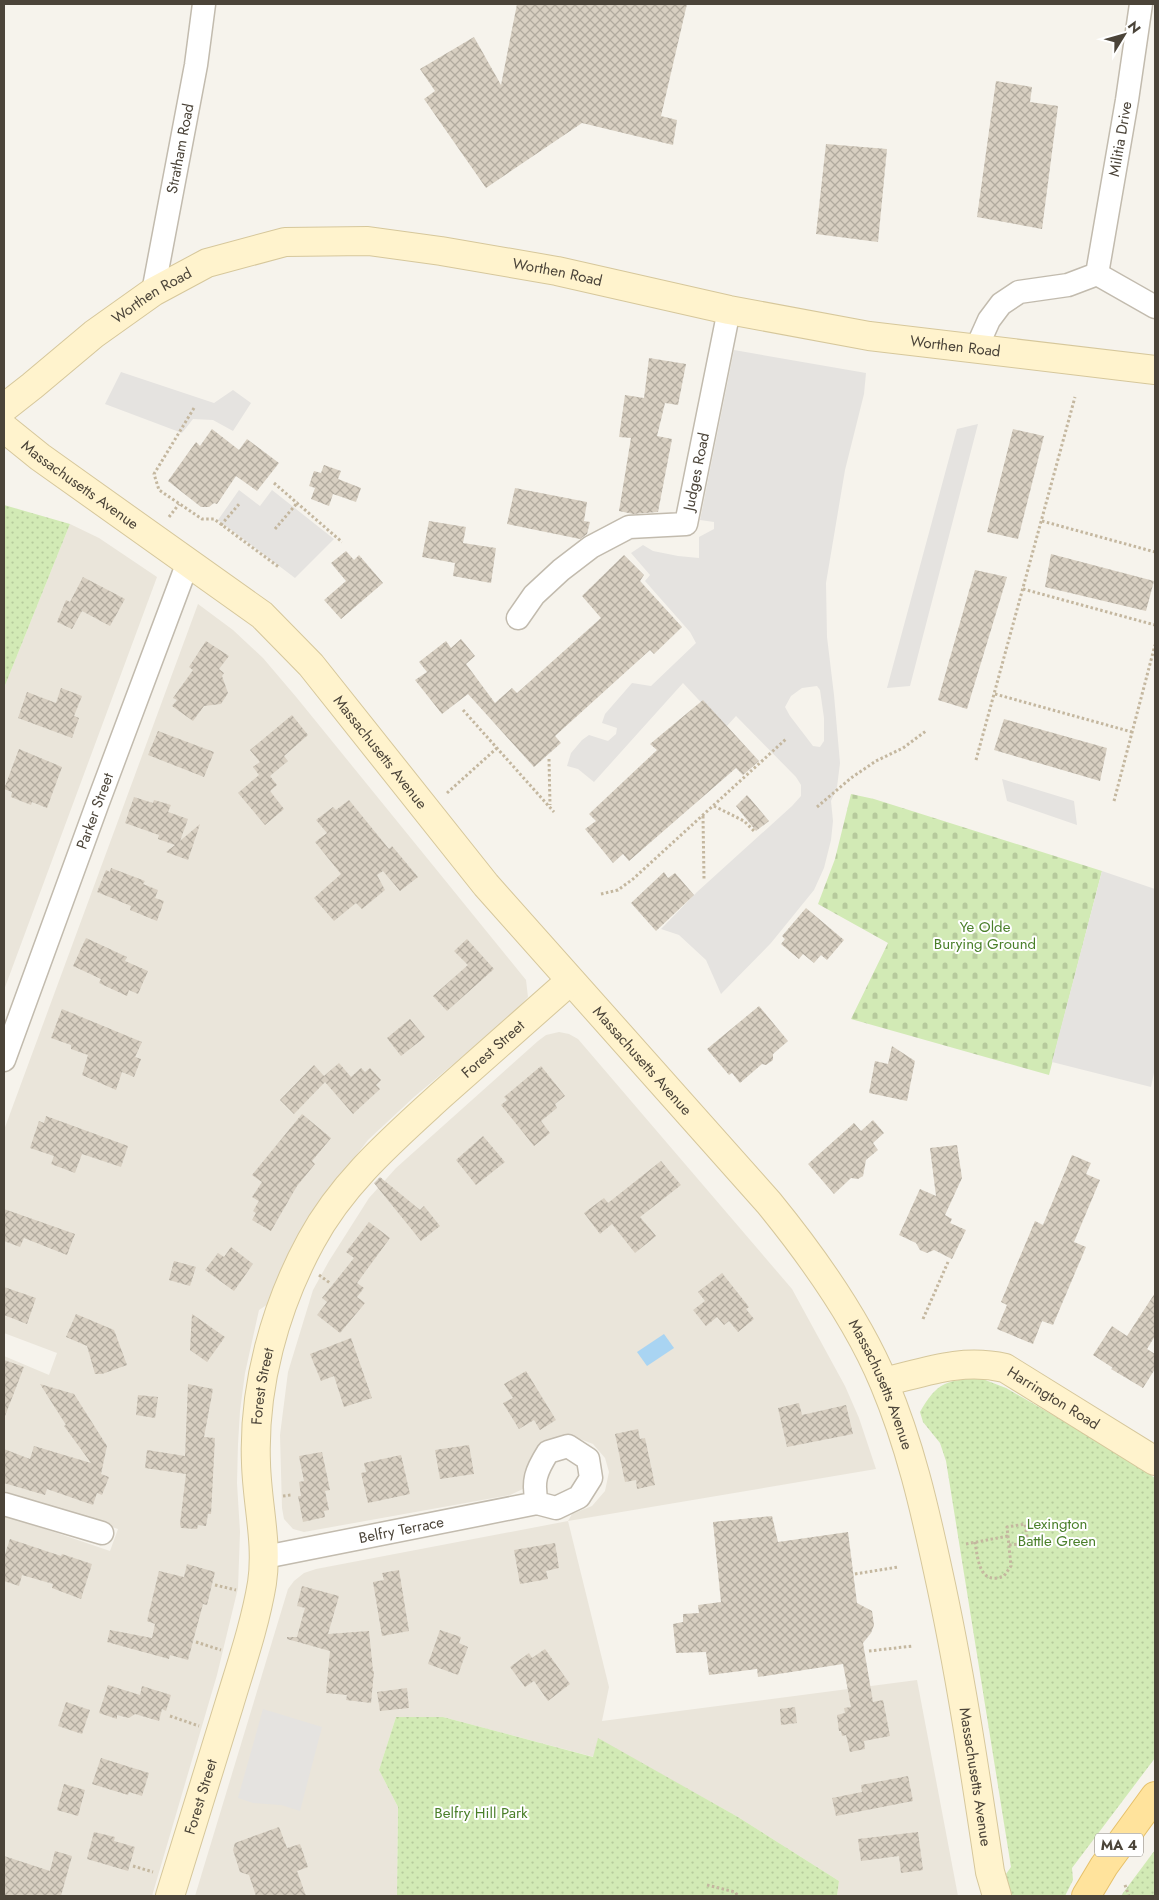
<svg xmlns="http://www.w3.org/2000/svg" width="1159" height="1900" viewBox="0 0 1159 1900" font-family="Jost,sans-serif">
<defs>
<pattern id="cemetery-stones" width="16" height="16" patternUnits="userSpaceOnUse" patternTransform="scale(1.25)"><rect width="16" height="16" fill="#d2eab5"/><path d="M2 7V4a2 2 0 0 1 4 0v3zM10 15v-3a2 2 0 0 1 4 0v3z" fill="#b6ca9c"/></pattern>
<pattern id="park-dots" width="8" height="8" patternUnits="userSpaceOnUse" patternTransform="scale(1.25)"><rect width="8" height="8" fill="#d2eab5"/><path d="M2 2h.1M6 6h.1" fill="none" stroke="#b6ca9c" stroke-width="1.8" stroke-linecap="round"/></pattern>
<pattern id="building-cross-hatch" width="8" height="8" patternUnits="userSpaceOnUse" patternTransform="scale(1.25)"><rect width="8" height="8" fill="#d8cfc1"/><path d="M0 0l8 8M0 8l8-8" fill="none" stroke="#b1aa9e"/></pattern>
</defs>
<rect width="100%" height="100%" fill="#f6f3ec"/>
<path fill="#eae5da" d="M70,524L99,538L157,577L4,990V688Z
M198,604L233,630L263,658L297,698L526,980L528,997L513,1014L414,1097L368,1140L323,1198L293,1247L274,1300L259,1310L245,1373L240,1411L238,1444L237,1483L240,1532L238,1588L217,1675L152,1896H4V1515L110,1551L118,1529L4,1491V1356L49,1375L57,1353L4,1333V1130Z
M559,1032L569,1034L578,1039L792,1289L845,1386L859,1418L876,1469L568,1521L609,1687L602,1721L917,1680L958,1896H837L839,1881L738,1817L598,1739L594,1757L443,1717H396L379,1770L398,1807L397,1896H195L288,1589L294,1581L304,1573L316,1569L568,1521L572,1514L592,1506L605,1491L609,1472L605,1458L593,1444L580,1439L567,1438L532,1480L523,1489L510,1495L304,1532L293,1529L284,1519L282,1508L280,1435L288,1372L313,1290L329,1261L369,1198L396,1168L538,1041L546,1035Z"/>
<path fill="url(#cemetery-stones)" d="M851,794L874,799L1102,871L1049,1075L851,1019L888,943L818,904L835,859Z"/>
<path fill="url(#park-dots)" d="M4,505L70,524L4,688Z
M980,1378L1006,1388L1105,1445L1155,1478V1758L1072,1868L1073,1880L1065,1896H1011L1006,1874L1011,1867L946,1461L940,1443L923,1422L920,1412C937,1382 947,1380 980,1378Z
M396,1717H443L593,1757L598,1738L738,1817L839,1881L837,1896H397L398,1807L379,1770Z
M1155,1850V1896H1121L1123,1893Z"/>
<path fill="#e5e3e0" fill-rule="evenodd" d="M734,350L866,373L864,394L845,470L826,583L827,637L834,695L840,763L837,787L831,801L833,821L831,840L824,868L814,890L771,943L721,994L706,960L679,935L661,929L697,892L792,806L801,796V785L796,777L736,716L725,728L683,683L594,782L578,769L567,766L571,753L582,740L589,735L608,741L616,734L617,728L602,723L605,714L632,683L651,686L696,643L690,632L645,581L650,575L631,553L643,545L653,551L678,556L699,558V537L714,529V522L700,520ZM817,686L820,690L824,718V741L820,747L813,746L790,716L785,707L791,696L802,688Z
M121,372L214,403L233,390L251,403L233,431L213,420L193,419L182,433L105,404Z
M978,424L910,686L887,688L957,429Z
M239,490L260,506L272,490L334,539L295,578L218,520Z
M1002,779L1074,801L1077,825L1007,801Z
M1102,871L1155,889V1068L1151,1087L1052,1062Z
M263,1709L322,1727L300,1811L281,1805L253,1803L238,1798Z"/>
<path fill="#a9d4f2" d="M664,1334L674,1348L647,1366L637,1352Z"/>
<path fill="url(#building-cross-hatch)" d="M517,4H687L661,116L677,120L673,145L582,123L486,188L424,99L435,91L420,69L474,37L501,85Z
M996,81L1032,87L1030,102L1058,106L1042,229L977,217Z
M826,144L887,149L878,242L816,234Z
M649,358L686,364L678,405L665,403L657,436L672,439L658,512L633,514L619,511L631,438L619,437L625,395L644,398Z
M212,429L239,450L247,439L279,463L257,491L236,476L217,504L214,503L209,507H201L168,481L196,442L200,446Z
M1013,429L1044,436L1018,539L987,532Z
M324,465L341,471L338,479L361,488L356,502L333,494L329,506L311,499L315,488L309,486L314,471L321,473Z
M515,488L587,502L584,521L590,522L587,534L580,539L507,524Z
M429,521L466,527L463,543L496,548L491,583L453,576L455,563L422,557Z
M346,551L354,560L359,555L383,583L341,619L324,600L346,581L331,563Z
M1051,554L1154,581L1146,611L1045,587Z
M624,555L644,575L640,581L682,627L654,654L650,650L555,736L561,743L534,767L468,694L442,714L415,680L427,672L419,662L446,641L451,648L461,639L475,656L466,664L495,703L512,688L517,693L601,618L582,596Z
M975,570L1007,577L967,709L938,700Z
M83,577L125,599L110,626L82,611L72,629L57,622L66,600L70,602Z
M206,641L229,656L219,669L224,673L222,676L228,693L221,704L204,706L193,721L172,706L177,700L173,698L193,670L189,667Z
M61,688L82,696L74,716L79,718L72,738L18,718L27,692L56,703Z
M703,700L759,761L743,775L736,768L629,861L623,854L613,863L585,829L596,821L589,814L657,750L650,744Z
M292,715L308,735L284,756L288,761L270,776L277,785L270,791L284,809L265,825L238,793L259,775L253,767L260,762L250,750Z
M1004,719L1107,748L1100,781L994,750Z
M158,731L214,752L204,777L148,755Z
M19,749L62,767L47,808L32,802L31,805L11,797L12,792L4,789Z
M747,795L769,821L756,831L736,806Z
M134,797L153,803L154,800L171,805L168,812L188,819L180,841L200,824L188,860L166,852L175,845L158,839L159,835L125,823Z
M349,800L389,849L392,846L418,877L400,891L383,871L377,875L385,890L362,909L356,903L334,921L314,898L341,874L315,842L327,833L316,820L333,807L336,810Z
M111,868L145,881L143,884L158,890L155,898L164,901L157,921L130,910L131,906L97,892L106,870L110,872Z
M664,872L668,878L675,873L694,895L656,931L631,903Z
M806,908L844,940L827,960L821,955L814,963L803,954L799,959L781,944L785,939L782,936Z
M86,938L127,957L125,961L148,971L138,994L129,990L127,996L99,983L101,979L73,966Z
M467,939L494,969L447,1011L433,996L468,965L454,951Z
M759,1006L788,1041L773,1054V1060L766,1065L762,1064L740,1083L732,1073L729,1075L707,1049Z
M62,1009L142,1042L135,1057L141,1059L134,1077L122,1072L116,1090L82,1075L88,1055L71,1049V1045L51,1038Z
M410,1019L425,1037L401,1056L387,1038Z
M892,1046L915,1061L907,1101L869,1093L875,1061L888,1064Z
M339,1063L351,1077L361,1068L365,1072L370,1068L381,1080L376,1085L380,1089L353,1114L325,1082L294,1114L280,1100L314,1065L324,1076Z
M541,1066L565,1096L555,1104L557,1108L541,1121L550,1133L534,1146L501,1105L507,1100L504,1097Z
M302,1114L331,1138L312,1161L315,1164L297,1186L271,1231L252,1220L256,1213L253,1211L259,1201L252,1197L262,1182L252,1175Z
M46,1116L128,1146L121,1167L82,1154L75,1173L51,1164L54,1156L30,1148L39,1121L44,1123Z
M873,1120L884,1133L873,1143L878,1150L866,1160L863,1176L858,1179L851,1178L834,1194L808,1164L854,1123L861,1131Z
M483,1136L505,1162L476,1185L456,1160Z
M957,1145L962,1178L945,1215L952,1219L950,1223L966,1230L952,1259L934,1250L927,1253L920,1250L916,1243L899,1235L920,1189L936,1196L930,1148Z
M1072,1155L1091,1163L1086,1174L1100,1180L1074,1242L1086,1247L1053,1325L1042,1321L1033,1344L997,1329L1007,1305L1001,1302L1035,1221L1043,1225Z
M661,1161L681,1185L640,1217L656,1236L635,1253L612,1224L600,1234L584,1213L604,1198L608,1203Z
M380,1177L420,1210L424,1206L440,1226L421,1241L374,1183Z
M4,1209L75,1234L67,1255L24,1238L20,1247L4,1241Z
M369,1222L390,1238L357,1283L364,1288L357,1297L365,1303L340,1333L317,1315L327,1302L322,1298L354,1258L346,1252Z
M231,1247L253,1264L234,1291L205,1270L218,1253L224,1257Z
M174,1261L196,1267L190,1286L169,1280Z
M722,1273L749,1307L746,1309L754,1319L738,1332L729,1321L724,1325L717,1317L706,1326L693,1310L705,1301L698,1292Z
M4,1287L36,1298L27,1324L4,1315Z
M1155,1293V1336L1147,1349L1155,1354V1369L1143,1388L1111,1369L1113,1368L1093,1355L1112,1326L1127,1336Z
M76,1314L114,1330L127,1365L102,1374H95L87,1346L66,1337Z
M192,1314L225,1337L207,1362L190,1350Z
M351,1338L372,1398L344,1407L334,1376L321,1381L310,1354Z
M4,1360L24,1367L5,1416L4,1415Z
M526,1371L556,1420L540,1430L534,1420L519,1429L503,1403L513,1398L504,1384Z
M40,1384L74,1394L107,1446L101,1474L109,1477L102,1495L97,1493L93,1505L47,1489L45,1495L4,1483V1449L30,1459L34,1446L91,1463L64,1426L66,1425Z
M188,1384L213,1389L204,1437L215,1438L211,1514H208L206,1526L198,1525L197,1529L181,1528L180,1524L186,1474L145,1468L147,1450L185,1456Z
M138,1395L158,1397L155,1418L136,1415Z
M799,1403L802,1415L846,1405L853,1434L787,1447L778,1408Z
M638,1429L640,1439L645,1438L655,1485L637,1489L636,1480L625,1482L615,1434Z
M469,1445L474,1474L440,1479L435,1450Z
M322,1452L330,1490L325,1491L329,1510L324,1511L325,1517L303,1522L298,1496H301L299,1482L304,1481L299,1456Z
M401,1455L410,1494L368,1503L361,1473L366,1472L364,1463Z
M772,1516L778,1542L848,1532L857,1603L872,1611L874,1625L871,1633L863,1643L873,1702L883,1700L890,1736L864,1741L865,1749L850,1752L846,1735L842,1736L841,1731H839L837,1715L845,1713L844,1708L851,1707L843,1664L758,1677L757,1669L709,1675L706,1652L676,1653L673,1624L683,1622V1614L699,1613L698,1605L721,1602L713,1522Z
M10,1539L61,1556L62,1554L92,1564L81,1599L52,1588L53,1584L22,1575L19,1586L4,1581V1557Z
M555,1543L559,1568L546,1571L548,1579L520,1584L514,1550Z
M187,1564L215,1572L207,1605L203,1604L188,1660L170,1655L169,1659L107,1642L110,1630L152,1638L155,1624L147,1621L159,1571L184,1577Z
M399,1570L409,1631L382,1636L373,1582L384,1580L382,1573Z
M302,1586L339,1596L328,1634L369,1631L373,1671H374L371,1703L346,1700L347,1695L326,1693L330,1651L287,1639V1637H297L305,1608L297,1606Z
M440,1630L461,1637L459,1643L468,1647L458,1675L428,1664Z
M545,1649L570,1684L548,1701L534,1681L525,1687L510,1667L529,1653L532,1658Z
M108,1685L140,1695L142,1686L171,1695L166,1711L162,1709L159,1721L135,1714L129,1718L117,1715V1719L99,1713Z
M407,1688L409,1708L380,1711L377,1692Z
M66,1702L90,1710L82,1734L58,1726Z
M795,1707L797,1723L781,1725L780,1709Z
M101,1758L149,1773L142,1796L129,1792L128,1795L92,1784Z
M908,1776L913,1801L836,1816L832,1798L862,1792L861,1785Z
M64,1784L85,1790L78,1816L57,1810Z
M279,1827L287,1848L300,1844L308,1867L297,1871L306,1896H256L249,1875L240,1872L233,1850L235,1843Z
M94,1832L115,1837L114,1841L135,1847L128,1871L87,1859Z
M918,1832L923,1870L901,1873L899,1856L861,1861L858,1839Z
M55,1851L72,1856L61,1896H4V1856L50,1871Z"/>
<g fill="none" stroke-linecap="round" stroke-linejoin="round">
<g stroke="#c2bbae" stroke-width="25">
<g id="street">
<path d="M1097,274L1155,307"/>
<path id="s1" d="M153,292L196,65L204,4"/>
<path id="s2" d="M976,349L989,320L1001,304L1019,292L1068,285L1097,274L1127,100L1141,4"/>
<path id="s3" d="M518,618L534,595L561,570L591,547L629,527L686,524L729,310"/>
<path id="s4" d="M4,1060L97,805L188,562"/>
<path d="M4,1504L102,1533"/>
<path id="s5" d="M265,1557L537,1503C532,1481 536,1471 548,1452L568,1446L588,1459L591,1478L579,1497L556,1508L537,1503"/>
</g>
</g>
<g stroke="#d6c79b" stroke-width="30">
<g id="secondary">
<path id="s6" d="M4,408L32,386L94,334L153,292L207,263L285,242L368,241L441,251L557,271L729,310L869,336L1155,370"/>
<path id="s7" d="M4,428L40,457L262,615L311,665L486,885L769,1203C813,1257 857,1318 884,1383C910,1445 924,1506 938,1571C960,1671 975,1772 990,1872L997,1896"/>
<path id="s8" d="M884,1382C926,1372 961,1358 1005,1368L1155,1461"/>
<path id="s9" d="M170,1896C190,1833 209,1769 229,1705C241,1665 255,1625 262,1583C268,1543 257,1504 256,1463C253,1387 275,1307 311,1241C342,1183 392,1140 440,1096C483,1058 527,1019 570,981"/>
</g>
</g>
<g stroke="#e6c16a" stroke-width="30">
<path id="primary" d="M1086,1896L1104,1866L1155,1796"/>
</g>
<path stroke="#c4b79f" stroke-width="3" stroke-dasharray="2.5 2.5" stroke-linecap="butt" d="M194,408L154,474L159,490L202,519H214L280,568
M274,483L342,542
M169,517L179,504
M1042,521L1155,552
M221,525L240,503
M275,529L298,502
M1023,589L1155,625
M995,694L1132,732
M463,710L554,812
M549,759L550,805
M976,760L1075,397
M447,793L497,748
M1114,801L1155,645
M714,806L744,821L755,832
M817,807L851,778L876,761L903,748L926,731
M703,816L704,879
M601,894L618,890L633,879L786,739
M319,1275L330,1283
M923,1319L948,1262
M283,1496L291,1495
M975,1542C978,1559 979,1586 1004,1576L1011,1566L1007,1527L1025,1524L1028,1543L1009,1545
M966,1544L1008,1536
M855,1574L898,1567
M215,1585L236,1590
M196,1642L221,1650
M869,1651L913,1646
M170,1716L199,1726
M133,1866L153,1872
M707,1885L735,1892L738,1896
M1125,1885L1129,1896"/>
<use href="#street" stroke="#fff" stroke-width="22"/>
<use href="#secondary" stroke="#fff3cd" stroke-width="28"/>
<use href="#primary" stroke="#ffe39c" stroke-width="28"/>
</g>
<g text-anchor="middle" stroke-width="4" stroke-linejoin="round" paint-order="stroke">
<rect fill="#fff" stroke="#817c74" stroke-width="1" x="1095" y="1833.5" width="48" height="23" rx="4"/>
<g font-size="14" font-weight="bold" fill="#4b4439">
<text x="1119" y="1850">MA 4</text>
</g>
<g font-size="15" fill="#4b4439" stroke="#fff">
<text dy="5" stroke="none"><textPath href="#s2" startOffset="291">Militia Drive</textPath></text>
<text dy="5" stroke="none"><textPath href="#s1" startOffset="146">Stratham Road</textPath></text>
<text dy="5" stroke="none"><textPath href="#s6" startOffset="606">Worthen Road</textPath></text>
<text dy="5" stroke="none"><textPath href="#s6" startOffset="186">Worthen Road</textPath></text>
<text dy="5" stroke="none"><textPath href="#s6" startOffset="1011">Worthen Road</textPath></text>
<text dy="5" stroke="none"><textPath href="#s3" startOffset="256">Judges Road</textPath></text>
<text dy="5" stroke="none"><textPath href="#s7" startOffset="95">Massachusetts Avenue</textPath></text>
<text dy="5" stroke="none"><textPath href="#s7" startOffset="500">Massachusetts Avenue</textPath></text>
<text dy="5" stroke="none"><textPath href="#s4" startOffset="265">Parker Street</textPath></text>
<text dy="5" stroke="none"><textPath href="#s9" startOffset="944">Forest Street</textPath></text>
<text dy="5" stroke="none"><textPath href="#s7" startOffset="905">Massachusetts Avenue</textPath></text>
<text dy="5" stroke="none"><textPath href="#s7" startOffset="1310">Massachusetts Avenue</textPath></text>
<text dy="5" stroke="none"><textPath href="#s9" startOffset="524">Forest Street</textPath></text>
<text dy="5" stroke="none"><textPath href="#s8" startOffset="180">Harrington Road</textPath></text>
<text dy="5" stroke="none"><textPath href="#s5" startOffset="139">Belfry Terrace</textPath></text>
<text dy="5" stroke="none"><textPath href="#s7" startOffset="1715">Massachusetts Avenue</textPath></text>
<text dy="5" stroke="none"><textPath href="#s9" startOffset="104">Forest Street</textPath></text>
</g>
<g font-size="15" fill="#4a7f2a" stroke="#fff">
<text x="985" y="932">Ye Olde<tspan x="985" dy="17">Burying Ground</tspan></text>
<text x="1057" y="1529">Lexington<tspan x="1057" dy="17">Battle Green</tspan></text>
<text x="481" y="1818">Belfry Hill Park</text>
</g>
</g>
<rect width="1159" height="1900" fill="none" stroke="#4b4439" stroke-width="10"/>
<g transform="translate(1124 35) rotate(53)" stroke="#ffffff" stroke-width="4" paint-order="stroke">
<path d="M0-4L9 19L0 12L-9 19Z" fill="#4b4439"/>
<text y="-8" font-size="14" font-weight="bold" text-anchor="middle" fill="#4b4439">N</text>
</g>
</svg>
